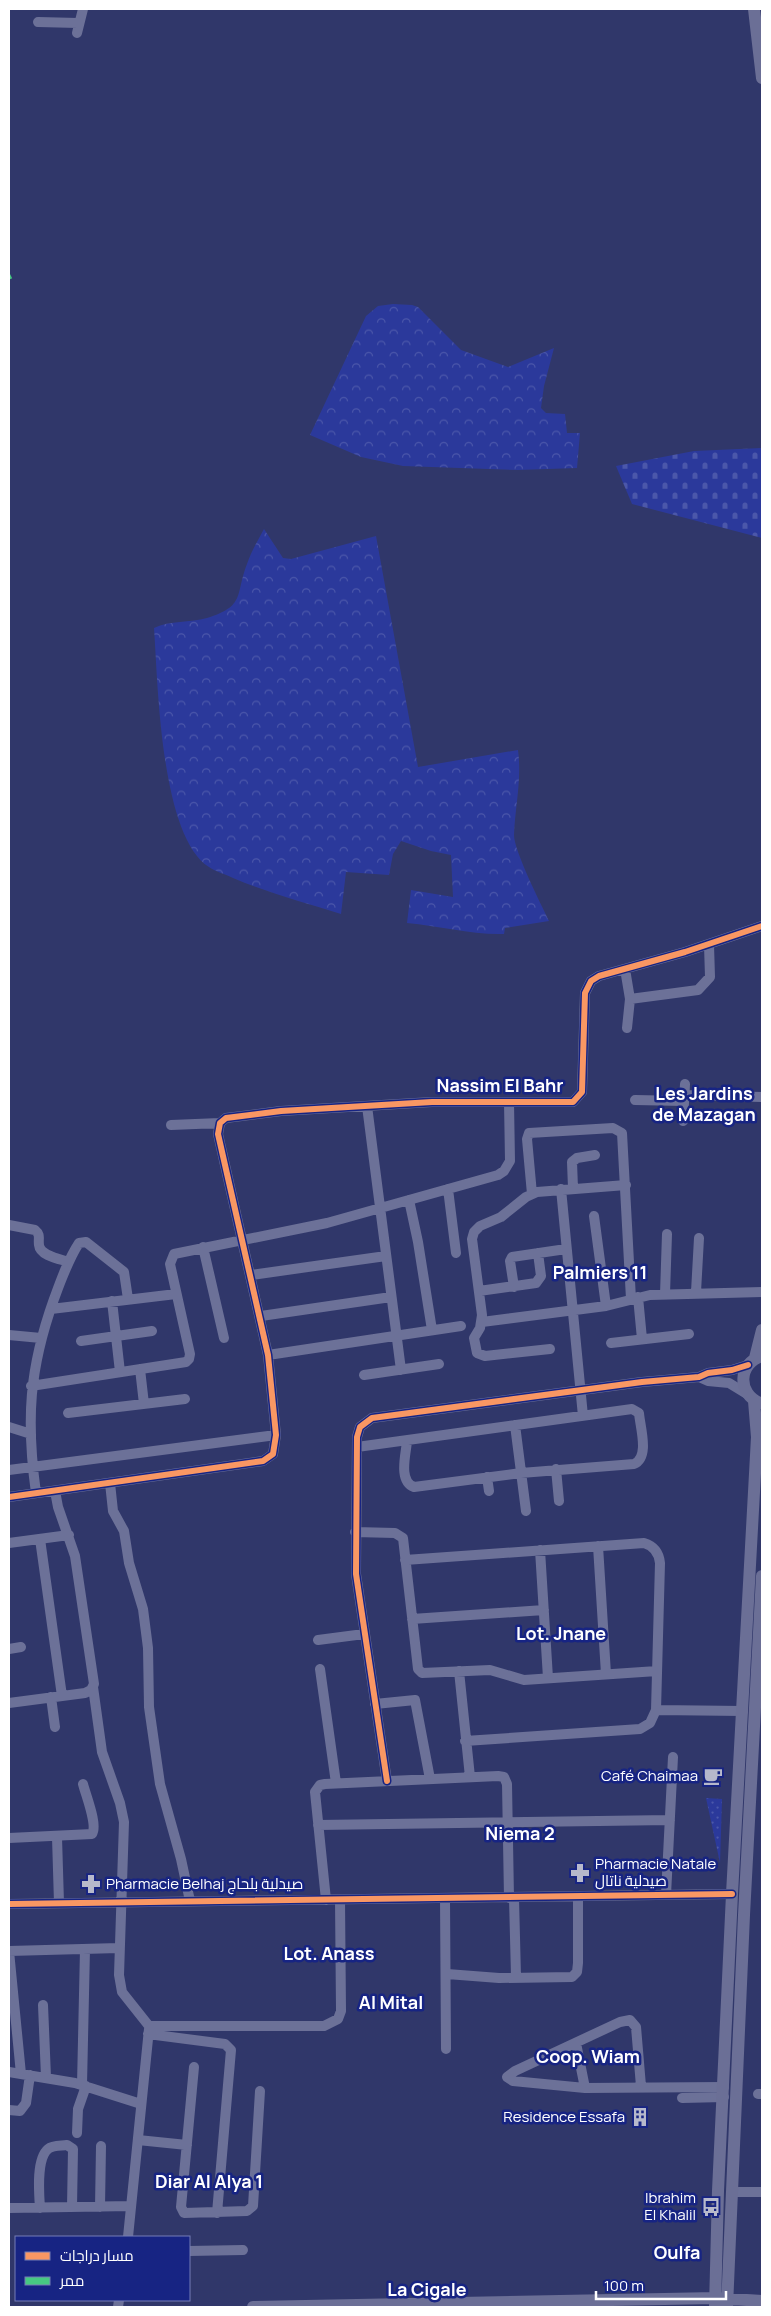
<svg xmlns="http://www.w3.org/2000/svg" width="771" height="2316" viewBox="0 0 771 2316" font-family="Manrope,Cairo,sans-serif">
<defs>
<pattern id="forest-crowns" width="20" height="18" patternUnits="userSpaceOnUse" patternTransform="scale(1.25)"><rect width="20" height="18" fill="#2b399b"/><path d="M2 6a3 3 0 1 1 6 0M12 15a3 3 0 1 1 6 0" fill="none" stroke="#4b57aa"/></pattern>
<pattern id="cemetery-stones" width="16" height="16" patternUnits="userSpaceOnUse" patternTransform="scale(1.25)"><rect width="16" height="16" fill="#2b399b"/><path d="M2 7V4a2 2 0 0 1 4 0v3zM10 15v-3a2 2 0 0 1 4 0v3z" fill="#4b57aa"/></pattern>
<pattern id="garden-dots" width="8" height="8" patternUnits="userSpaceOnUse" patternTransform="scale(1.25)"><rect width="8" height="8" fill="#2b399b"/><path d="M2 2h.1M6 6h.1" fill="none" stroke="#4b57aa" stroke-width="1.8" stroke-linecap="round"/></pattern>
</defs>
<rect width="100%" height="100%" fill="#30376a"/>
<path fill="url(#forest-crowns)" d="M393,304L412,305L418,307L461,350L508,367L554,348L544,386L541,408L546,413L565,414L567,433H580L577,468L518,470L403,466L361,457L310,435L366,316L378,306Z
M264,529L283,558L291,559L376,536L418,767L518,750C522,779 515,807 514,835C514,851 541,904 549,921L505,928L504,934C472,935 440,926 407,923L411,890L453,897L451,855L431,851L401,841L393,854L389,875L346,872L341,914C305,903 268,893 233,878C225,874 216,872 209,867C160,836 158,682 154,628C170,620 190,623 207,618C246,606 235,595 247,564C251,552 258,540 264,529Z"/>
<path fill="url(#cemetery-stones)" d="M762,448V538L632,504L616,466L694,451Z"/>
<path fill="url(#garden-dots)" d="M706,1798L722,1799L720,1863Z"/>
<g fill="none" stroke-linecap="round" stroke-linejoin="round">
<path stroke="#6c7198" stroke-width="10" d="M38,22L78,23
M77,33L83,9
M625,969L630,999L627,1028
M630,999L698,990L710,977L709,945
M684,1095L762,1097
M635,1100L684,1101
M367,1106L401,1370
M683,1121L685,1084
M171,1125L220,1123
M573,1188L572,1162L577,1158L595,1155
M448,1189L456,1253
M561,1189L583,1416
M532,1194L527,1139L529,1133L613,1128L622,1133L631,1299
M409,1200L418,1242L432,1330
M594,1216L606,1306
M9,1225L35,1230C41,1235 38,1238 39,1245C40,1256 60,1259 69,1262
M203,1247L224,1338
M251,1275L386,1256
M514,1287L510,1261L512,1257L566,1249
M479,1291L536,1283L541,1276L538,1253
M696,1292L699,1238
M665,1294L667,1234
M638,1297L642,1339
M112,1301L120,1372
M51,1309L176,1294
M261,1316L391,1297
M482,1322L606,1306L650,1295L762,1292
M9,1335L41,1338
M81,1341L152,1331
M611,1343L689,1334
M550,1349L485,1356L477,1353L474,1338L480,1328L482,1315L472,1239L474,1232L480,1226L501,1217L526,1197L537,1192L626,1185
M268,1355L461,1326
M140,1369L144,1404
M364,1375L439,1364
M699,1377L708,1381L729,1383L747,1394
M31,1386L186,1362L189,1359L190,1354L170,1264L174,1254L327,1223L498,1175L504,1171L510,1161L509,1102
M68,1413L185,1399
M515,1425L526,1511
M9,1427L31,1434
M357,1447L632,1409L639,1413C640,1427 650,1457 634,1464L521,1473L414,1487C398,1481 406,1454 407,1441
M556,1469L559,1501
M9,1470L276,1435
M487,1477L489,1491
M110,1483L113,1511L124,1531L129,1563L143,1609L148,1648L149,1707L160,1784L181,1859L190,1901
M36,1493C26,1420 29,1369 54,1299C61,1280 68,1260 79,1243L86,1242L124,1272L128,1299
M9,1497L263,1461L273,1454L276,1435L268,1355L218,1134L220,1123L226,1118L281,1111L432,1102H573L582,1092L585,993L591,981L599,976L685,952L762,926
M355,1532L395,1533L403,1538L418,1669L422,1673L490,1670L524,1680L657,1671
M40,1539L62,1696
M9,1543L69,1535
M598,1546L606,1674
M540,1550L548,1678
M405,1560L644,1543C654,1546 659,1553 660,1563L656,1710L650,1723L640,1729L465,1741
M412,1619L544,1610
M318,1640L364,1634
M9,1649L21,1647
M320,1669L336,1783
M459,1671L470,1777
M93,1687L102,1752L120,1803L124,1822L119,1975L122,1992L149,2026H324L338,2019L341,2011L340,1900
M51,1697L55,1727
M9,1703L85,1693L91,1690L94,1684L75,1556L58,1507L55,1491
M375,1704L415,1700L430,1779
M656,1710L743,1711
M387,1781L356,1574L357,1437L360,1427L372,1418L642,1382L699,1377L708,1373L732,1370L748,1365
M318,1825L670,1820
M57,1837L59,1903
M9,1838L92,1834C98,1825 86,1796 83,1784
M666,1895L673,1757
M514,1898L516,1977
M445,1899L446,2049
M326,1900L315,1792L320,1785L325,1784L498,1776L504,1777L507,1784L509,1898
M9,1904L732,1894
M9,1951L21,2074
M9,1951L119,1948
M447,1974L499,1978L572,1977L577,1972L578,1963V1896
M43,2005L46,2077
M148,2034L225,2044L231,2050L217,2213
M576,2043L585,2088
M194,2067L181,2207L184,2213L247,2211L253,2206L260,2091
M9,2072L75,2083L141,2104
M82,2085L85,1949
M641,2086L636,2027L630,2020L620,2022L515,2071L507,2077L513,2081L585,2088L724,2087
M758,2094H762
M682,2098L724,2097
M9,2110L20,2111L26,2103L30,2075
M77,2133L78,2109L86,2086
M138,2140L187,2145
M733,2192H762
M100,2207L101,2146
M9,2208L131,2206
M40,2208C39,2193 36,2159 48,2149C53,2145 62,2146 67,2145L73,2149L72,2207
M128,2237L149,2029
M189,2251L243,2250
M118,2307L119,2300"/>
<path stroke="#6b6f96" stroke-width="12" d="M754,9L762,78
M755,1358L762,1330
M760,1403C737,1394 738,1363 762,1356
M253,2307L716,2298L762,2301
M715,2307L718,2191L732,1894L757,1437L754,1401
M727,2307L744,1915L762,1576"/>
<path stroke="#46c982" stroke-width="5" stroke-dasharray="10 5" stroke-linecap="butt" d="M9,277L11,276"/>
<g stroke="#172483" stroke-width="9">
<path id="cycleway" d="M9,1497L263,1461L273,1454L276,1435L268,1355L218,1134L220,1123L226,1118L281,1111L432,1102H573L582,1092L585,993L591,981L599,976L685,952L762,926
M387,1781L356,1574L357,1437L360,1427L372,1418L642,1382L699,1377L708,1373L732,1370L748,1365
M9,1904L732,1894"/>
</g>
<use href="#cycleway" stroke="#f99763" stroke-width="6"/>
</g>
<defs>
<g id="cafe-bare" transform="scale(1.5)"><path d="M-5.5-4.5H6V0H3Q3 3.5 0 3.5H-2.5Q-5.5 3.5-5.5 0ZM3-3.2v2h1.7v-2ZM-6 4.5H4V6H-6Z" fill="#b7b9cb" stroke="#172483" stroke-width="2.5" paint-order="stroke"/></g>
<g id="pharmacy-bare" transform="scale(1.5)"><path d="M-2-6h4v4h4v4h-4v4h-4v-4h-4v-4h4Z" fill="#b7b9cb" stroke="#172483" stroke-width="2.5" paint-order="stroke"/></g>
<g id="building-bare" transform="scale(1.5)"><path d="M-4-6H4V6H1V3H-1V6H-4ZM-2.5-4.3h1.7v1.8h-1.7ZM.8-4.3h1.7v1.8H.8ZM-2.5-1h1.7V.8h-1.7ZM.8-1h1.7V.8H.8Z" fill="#b7b9cb" stroke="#172483" stroke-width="2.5" paint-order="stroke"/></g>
<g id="bus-bare" transform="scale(1.5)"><path d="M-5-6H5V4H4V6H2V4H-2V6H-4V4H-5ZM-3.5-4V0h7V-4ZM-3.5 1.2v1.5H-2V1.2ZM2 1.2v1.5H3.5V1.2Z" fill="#b7b9cb" stroke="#172483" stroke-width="2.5" paint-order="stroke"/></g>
</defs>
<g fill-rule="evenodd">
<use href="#cafe-bare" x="713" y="1776"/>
<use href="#pharmacy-bare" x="580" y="1873"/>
<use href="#pharmacy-bare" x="91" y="1884"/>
<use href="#building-bare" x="640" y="2117"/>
<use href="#bus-bare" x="711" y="2207"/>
</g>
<g text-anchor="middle" stroke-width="5" stroke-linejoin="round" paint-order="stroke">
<g font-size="15" fill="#fff" stroke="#172483" text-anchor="end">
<text x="698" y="1781">Café Chaimaa</text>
<text x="595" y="1869" text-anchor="start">Pharmacie Natale<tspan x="595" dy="17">صيدلية ناتال</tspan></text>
<text x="106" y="1889" text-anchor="start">Pharmacie Belhaj صيدلية بلحاج</text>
<text x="625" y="2122">Residence Essafa</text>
<text x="696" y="2203">Ibrahim<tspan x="696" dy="17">El Khalil</tspan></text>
</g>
<g font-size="18" font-weight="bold" fill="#fff" stroke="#172483">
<text x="500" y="1092">Nassim El Bahr</text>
<text x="704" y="1100">Les Jardins<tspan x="704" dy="21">de Mazagan</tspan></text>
<text x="600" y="1279">Palmiers 11</text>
<text x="561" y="1640">Lot. Jnane</text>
<text x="520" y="1840">Niema 2</text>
<text x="329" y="1960">Lot. Anass</text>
<text x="391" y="2009">Al Mital</text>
<text x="588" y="2063">Coop. Wiam</text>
<text x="209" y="2188">Diar Al Alya 1</text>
<text x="677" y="2259">Oulfa</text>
<text x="427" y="2296">La Cigale</text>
</g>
</g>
<rect width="771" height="2316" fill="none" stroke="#ffffff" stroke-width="20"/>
<rect x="15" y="2236" width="175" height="65" fill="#172483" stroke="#747cb5"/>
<rect x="25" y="2252" width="25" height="8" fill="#f99763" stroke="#747cb5"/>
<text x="60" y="2261" font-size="15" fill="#ffffff">مسار دراجات</text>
<rect x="25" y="2277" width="25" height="8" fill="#46c982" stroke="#747cb5"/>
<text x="60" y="2286" font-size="15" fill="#ffffff">ممر</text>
<path d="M596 2291v8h130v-8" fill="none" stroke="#ffffff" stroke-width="2.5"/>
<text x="604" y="2291" font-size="15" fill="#ffffff" stroke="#172483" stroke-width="4" paint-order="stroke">100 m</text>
</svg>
